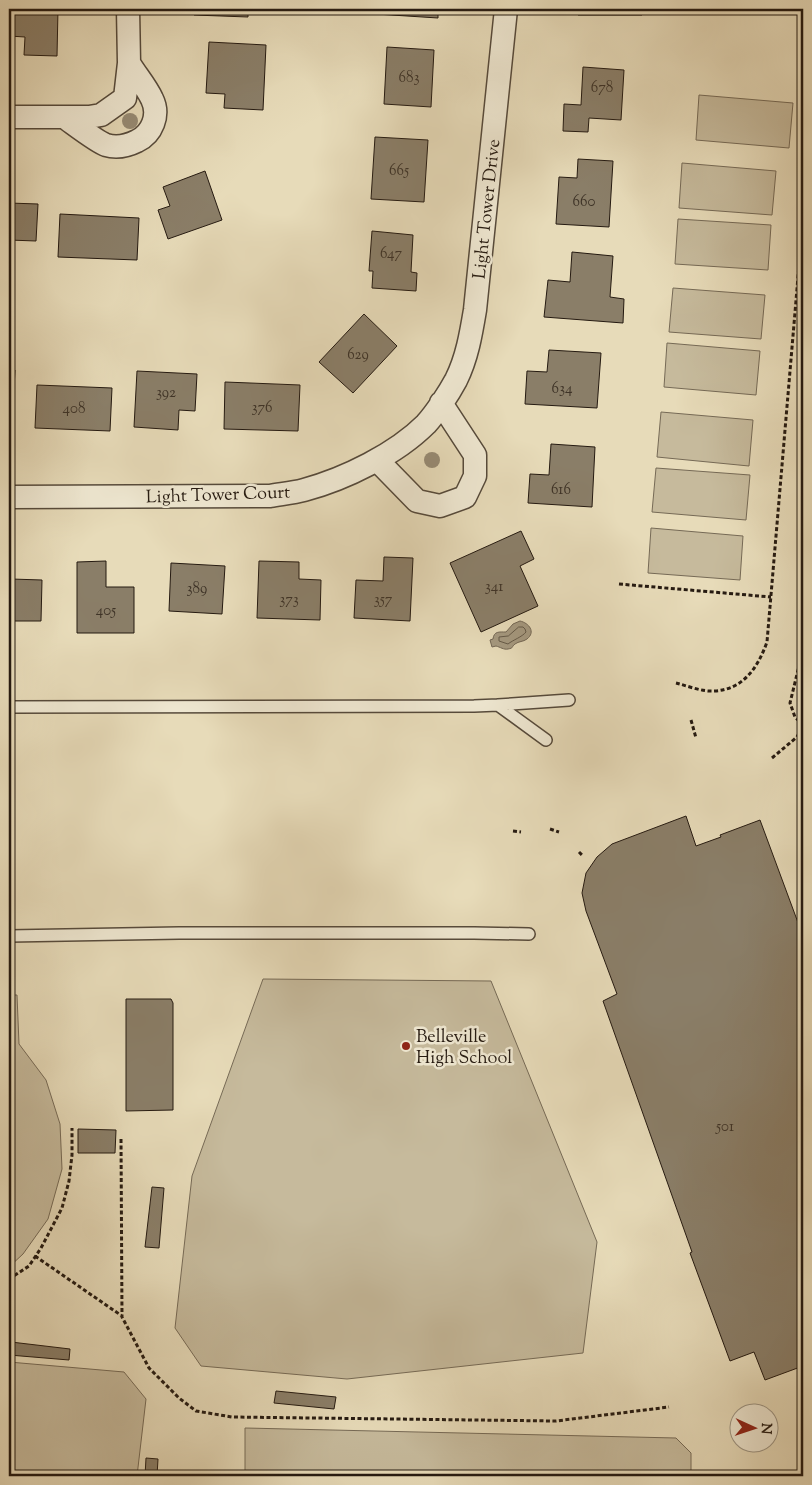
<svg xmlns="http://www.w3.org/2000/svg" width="812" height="1485" viewBox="0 0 812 1485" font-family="'Sorts Mill Goudy',serif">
<rect width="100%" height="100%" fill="#e7dbb9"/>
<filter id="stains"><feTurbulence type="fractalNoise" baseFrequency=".004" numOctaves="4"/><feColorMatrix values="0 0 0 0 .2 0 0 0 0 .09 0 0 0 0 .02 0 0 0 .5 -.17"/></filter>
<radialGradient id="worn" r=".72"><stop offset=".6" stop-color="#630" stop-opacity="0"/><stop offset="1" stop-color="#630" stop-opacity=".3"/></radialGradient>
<path fill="#c6ba9c" stroke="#766a56" d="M699,95L793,103L789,148L696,140Z
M682,163L776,171L772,215L679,208Z
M678,219L771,225L768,270L675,264Z
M673,288L765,295L761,339L669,332Z
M667,343L760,351L756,395L664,387Z
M661,412L753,420L749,466L657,457Z
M656,468L750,475L746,520L652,512Z
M651,528L743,536L740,580L648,573Z
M263,979L491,981L597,1242L583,1353L347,1379L201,1366L175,1328L192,1176Z
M9,995H17L19,1044L46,1080L60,1124L62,1169L48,1219L23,1254L9,1267Z
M9,1362L124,1372L146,1399L137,1476H9Z
M245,1428L676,1438L691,1453V1476H245Z"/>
<path fill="#a59980" stroke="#726654" d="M520,621C529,623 536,632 527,639C523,642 519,641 515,644C511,647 514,648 508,649C504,650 500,647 496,646L492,647L490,640L493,639C494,631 499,632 506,632L513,624Z"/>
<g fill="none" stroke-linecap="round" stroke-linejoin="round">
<path stroke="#655a48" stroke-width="1" d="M519,627H523L525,629L526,632C522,637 513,640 508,644L499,641V637L508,636Z"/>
</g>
<path fill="#8a7e68" stroke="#251a11" d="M9,9H58L57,56L24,55L25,37L9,36Z
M194,9H248V17L194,15Z
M377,9H438V18L376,14Z
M578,9H642V15H578Z
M209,42L266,45L263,110L224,108L225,94L206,93Z
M387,47L434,50L431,107L384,104Z
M583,67L624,70L621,120L589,118L588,132L563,131L564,104L581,105Z
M375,137L428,140L424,202L371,199Z
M578,159L613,161L609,227L556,224L559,177L577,178Z
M205,171L222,220L168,239L158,210L170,206L163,187Z
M9,203L38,204L36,241L9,240Z
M60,214L139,218L137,260L58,257Z
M372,231L413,235L411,272L417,273L416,291L372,288L373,271H369Z
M572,252L613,256L610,297L624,299L623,323L544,317L548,280L570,282Z
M364,314L397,346L353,393L319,362Z
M549,350L601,353L597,408L525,404L527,371L547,372Z
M9,369L15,370L13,407H9Z
M137,371L197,374L195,411L179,410L178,430L134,427Z
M225,382L300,385L298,431L224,429Z
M37,385L112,388L110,431L35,428Z
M551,444L595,447L592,507L528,503L530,474L549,475Z
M521,531L534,559L520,566L538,606L481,632L450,563Z
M384,557L413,558L410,621L354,618L356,580L383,581Z
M9,560L11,561V579L42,580L41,621H9Z
M106,561V587H134V633H77V562Z
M259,561L299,562V579L321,580L320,620L257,618Z
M171,563L225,566L222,614L169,611Z
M686,816L696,846L721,837L720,835L760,820L800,928L803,927V1366L765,1380L754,1352L730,1361L690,1253L692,1252L603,1001L617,994L586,911L582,893L586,873L597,857L612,844Z
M126,999H171L173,1003V1110L126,1111Z
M78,1129L116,1130L115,1153H78Z
M152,1187L164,1188L159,1248L145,1247Z
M11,1342L70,1349L69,1360L9,1355Z
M276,1391L336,1397L334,1409L274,1403Z
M146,1458L158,1459L157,1476H145Z"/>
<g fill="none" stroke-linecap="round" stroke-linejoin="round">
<g stroke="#564a3b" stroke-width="14">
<path id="service" d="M498,705L546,740
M9,707L474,706L498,705L569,700
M9,936L179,933H474L529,934"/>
</g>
<g stroke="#564a3b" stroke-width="25">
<path id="minor" d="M9,117H89L101,115L125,98L129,63L128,9
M64,117C74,124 97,142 106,145C116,148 127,146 137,141C152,134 160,115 152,99C146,86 136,75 129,63
M377,460L417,501L440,506L465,497L475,476V455L441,403
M9,497L270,496C281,494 293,493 304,490C345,479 396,454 426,424C436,413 449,393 456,380C467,358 471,334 475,310L506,9"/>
</g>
<path stroke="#251a11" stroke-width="3" stroke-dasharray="4 2.5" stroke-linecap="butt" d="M619,584L771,597
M803,617L799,666L790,703L795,717L803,725
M676,683C688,686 702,692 715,691C744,689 758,667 767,642L803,218
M691,720L696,738
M772,758L797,737L803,725
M550,829L559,832
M513,831L521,832
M579,852L582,855
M121,1139L122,1317L149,1368L179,1398L196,1411L232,1417L556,1421L669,1407
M35,1256L122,1316
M9,1279L29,1266L41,1248L62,1208L69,1181L72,1155V1128"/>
<use href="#service" stroke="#efe8d2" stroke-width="11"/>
<use href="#minor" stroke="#efe8d2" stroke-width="22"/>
</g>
<g fill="#978b74">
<circle cx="130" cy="121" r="8"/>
<circle cx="432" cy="460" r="8"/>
</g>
<circle fill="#8f2418" stroke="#efe8d2" stroke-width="2" cx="406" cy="1046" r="5"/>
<g text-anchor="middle" stroke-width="5" stroke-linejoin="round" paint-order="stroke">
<g font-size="15" fill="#3e3327">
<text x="409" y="82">683</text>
<text x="602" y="92">678</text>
<text x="399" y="175">665</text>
<text x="584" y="206">660</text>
<text x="391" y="258">647</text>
<text x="358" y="359">629</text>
<text x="562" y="393">634</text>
<text x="166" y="397">392</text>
<text x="262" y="412">376</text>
<text x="74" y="413">408</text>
<text x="561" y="494">616</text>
<text x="494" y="591">341</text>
<text x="197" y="593">389</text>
<text x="289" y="604">373</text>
<text x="383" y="604">357</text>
<text x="106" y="615">405</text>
<text x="725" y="1131">501</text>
</g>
<g font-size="18" fill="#251a11" stroke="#efe8d2">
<text transform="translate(486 209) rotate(-84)" y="6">Light Tower Drive</text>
<text transform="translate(218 494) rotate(-2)" y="6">Light Tower Court</text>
</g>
<g font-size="18" fill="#251a11" stroke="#efe8d2" text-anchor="start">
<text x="416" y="1042">Belleville<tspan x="416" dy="21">High School</tspan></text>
</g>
</g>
<rect width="812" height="1485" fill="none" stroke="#e7dbb9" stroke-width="30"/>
<rect x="10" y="10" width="792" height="1465" fill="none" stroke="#251a11" stroke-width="2.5"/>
<rect x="15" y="15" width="782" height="1455" fill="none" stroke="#251a11"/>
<g transform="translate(754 1428) rotate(93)"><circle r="24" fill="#efe8d2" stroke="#9e9685"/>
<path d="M0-4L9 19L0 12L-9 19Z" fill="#8f2418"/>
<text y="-8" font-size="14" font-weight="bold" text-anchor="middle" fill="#251a11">N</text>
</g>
<rect width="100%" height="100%" filter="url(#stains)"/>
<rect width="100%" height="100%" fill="url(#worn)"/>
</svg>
